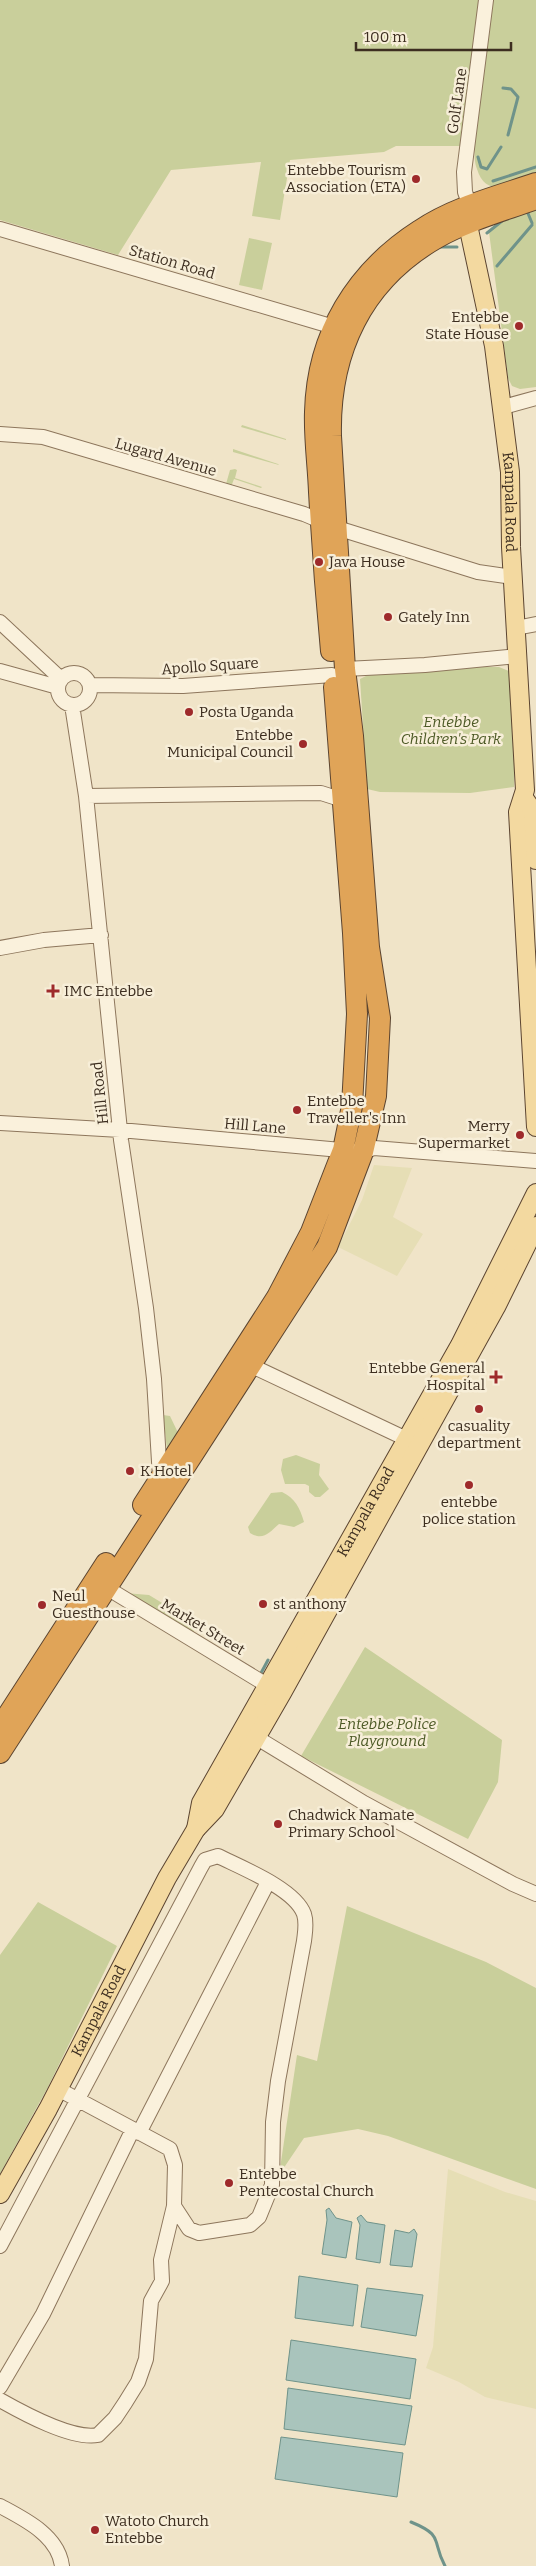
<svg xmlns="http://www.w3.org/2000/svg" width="536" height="2566" viewBox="0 0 536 2566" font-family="Bitter,serif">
<rect width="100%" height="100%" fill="#f0e4c8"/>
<path fill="#e6deb5" d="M374,1165L412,1168L393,1217L423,1234L397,1276L338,1247L362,1200Z
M448,2169L505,2192L536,2201V2409L485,2397L459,2382L426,2368L433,2347Z"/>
<path fill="#c9cf9b" d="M0,0H536V177C515,184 486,200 477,169C474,162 475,154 474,146H396L384,152L290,160L280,220L252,216L261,162L171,170L118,255L0,220Z
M536,209V387L520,389L512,386L508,378L489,232L502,221L527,212L532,224L528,212Z
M249,238L272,243L262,290L239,285Z
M242,425L286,439V440L241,427Z
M233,449L278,464L279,465L233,452Z
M235,469L237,470L235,478L262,487L261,488L234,479L231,487L226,484L230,470Z
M483,667H499L511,672L515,686L514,787L470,793L380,792L367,789L360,679L368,675Z
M163,1415L170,1416L181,1439L174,1450L167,1449Z
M296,1455L320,1464L319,1475L329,1489L320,1497H315L309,1492V1486L305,1484H285L281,1470L283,1459Z
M282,1492C295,1498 300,1508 304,1522L294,1527L279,1524C269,1533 263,1541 250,1533L248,1527L271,1493Z
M125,1593L149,1595L192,1621L194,1633Z
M365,1647L502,1740L498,1782L468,1839L301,1756Z
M38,1902L117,1946L48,2087L0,2174V1955Z
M347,1906L486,1962L536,1988V2189L388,2136L358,2129L304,2138L279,2175L297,2055L317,2061Z"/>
<path fill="#a9c4bc" stroke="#6f938a" d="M329,2208L336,2218L352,2222L346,2258L322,2254L327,2220L326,2210Z
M361,2215L367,2222L385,2225L380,2263L356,2259L360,2225L357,2218Z
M414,2229L417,2234L412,2267L390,2265L395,2230L409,2233Z
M299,2276L358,2285L353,2326L295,2318Z
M367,2288L423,2295L416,2336L361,2327Z
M291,2340L416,2359L410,2399L286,2380Z
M288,2388L412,2406L405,2445L284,2429Z
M281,2437L403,2453L397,2497L275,2479Z"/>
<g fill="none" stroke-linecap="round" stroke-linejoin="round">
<path stroke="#6f938a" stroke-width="3" d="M503,88L511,89L518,97L508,135
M478,157L481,167L487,169L501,147
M493,181L536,167
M527,211L532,223
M487,233L502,221
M440,247H457
M497,266L532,225
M261,1673L268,1660
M411,2522C445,2536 431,2540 445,2566"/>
<g stroke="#8d765c" stroke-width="16">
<path id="minor" d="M470,206L465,192L464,172L486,0
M0,229L334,327
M503,407L536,398
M0,434L43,437L304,514L337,528L478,572L513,577
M0,622L61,679
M516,628L536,624
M345,669L425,665L518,656
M0,671L58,687
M58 689a16 16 0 1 1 32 0a16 16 0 1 1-32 0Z
M90,685L183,686L332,675
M72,705L86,796L121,1140L146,1308L154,1379L160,1478
M86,796L321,793L343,800
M0,948L44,940L101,935
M0,1123L120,1130L363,1152L374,1148L536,1161
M250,1365L415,1443
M107,1588L275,1690
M249,1733L364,1803L513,1884L536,1894
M139,2133L268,1882
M0,2246L201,1867L205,1860L218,1856C242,1868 295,1889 304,1914C307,1923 305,1932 304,1941L278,2081L273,2122L272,2185L259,2217L250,2225L199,2233L189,2229L174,2206
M0,2387L43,2314L133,2129
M0,2400C23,2413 72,2440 98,2435L115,2418L125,2403L138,2382L146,2359L151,2301L162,2281L161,2260L174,2206L175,2165L170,2149L58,2089
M0,2506C24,2519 58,2535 62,2566"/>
</g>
<g stroke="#5b4430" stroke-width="20">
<g id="major">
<path id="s1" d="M462,212L468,225L494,346L510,472L511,547L525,790L518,812L536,1127"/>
<path d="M524,798L533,811L536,860"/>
<path id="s2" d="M196,1829L201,1803L460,1345L536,1193"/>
<path id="s3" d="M0,2194L48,2109L167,1878L196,1829L215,1809L282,1693L496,1307L536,1226"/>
</g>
</g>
<g stroke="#5b4430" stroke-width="22">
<path id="highway" d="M331,651C326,598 322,545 319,492C318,465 314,438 315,412C317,334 356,271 420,230C454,207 498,196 536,183
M143,1505L277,1297L311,1232L343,1150L352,1106L357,1014L353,933L334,687
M0,1727L106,1563
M0,1753L327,1247L363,1152L376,1096L380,1018L369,947L353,736L345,669L331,436C329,352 362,281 437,238C467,221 503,211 536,199"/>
</g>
<use href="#minor" stroke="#faf1dc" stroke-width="14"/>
<use href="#major" stroke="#f3d9a0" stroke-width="18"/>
<use href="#highway" stroke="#e0a458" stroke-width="20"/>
</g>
<g fill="#9e2a2b" stroke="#f7eed8" stroke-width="2">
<circle cx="416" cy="179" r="5"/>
<circle cx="519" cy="326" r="5"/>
<circle cx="319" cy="562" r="5"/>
<circle cx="388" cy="617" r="5"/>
<circle cx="189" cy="712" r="5"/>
<circle cx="303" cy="744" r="5"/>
<path d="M50.5 983.5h5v5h5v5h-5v5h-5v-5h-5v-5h5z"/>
<circle cx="297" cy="1110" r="5"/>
<circle cx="520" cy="1135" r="5"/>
<path d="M493.5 1369.5h5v5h5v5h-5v5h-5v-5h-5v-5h5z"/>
<circle cx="479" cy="1409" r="5"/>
<circle cx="130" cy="1471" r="5"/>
<circle cx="469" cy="1485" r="5"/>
<circle cx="263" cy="1604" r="5"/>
<circle cx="42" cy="1605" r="5"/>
<circle cx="278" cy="1824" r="5"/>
<circle cx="229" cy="2183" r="5"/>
<circle cx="95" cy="2530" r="5"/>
</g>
<g text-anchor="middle" stroke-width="5" stroke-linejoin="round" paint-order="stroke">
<g font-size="15" fill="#3d2e20" stroke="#f7eed8">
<text transform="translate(457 101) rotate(-82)" y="5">Golf Lane</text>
<text transform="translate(172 262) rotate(16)" y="5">Station Road</text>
<text transform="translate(166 457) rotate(16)" y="5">Lugard Avenue</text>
<text dy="5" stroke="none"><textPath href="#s1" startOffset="295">Kampala Road</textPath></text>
<text transform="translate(210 666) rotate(-4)" y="5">Apollo Square</text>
<text transform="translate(100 1093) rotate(-96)" y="5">Hill Road</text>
<text transform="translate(255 1126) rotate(5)" y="5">Hill Lane</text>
<text dy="5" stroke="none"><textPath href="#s2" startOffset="361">Kampala Road</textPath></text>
<text transform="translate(203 1627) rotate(31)" y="5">Market Street</text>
<text dy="5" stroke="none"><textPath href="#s3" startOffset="208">Kampala Road</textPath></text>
</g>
<g font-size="15" fill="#3d2e20" stroke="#f7eed8" text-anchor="start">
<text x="406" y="175" text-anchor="end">Entebbe Tourism<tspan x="406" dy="17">Association (ETA)</tspan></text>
<text x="509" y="322" text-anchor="end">Entebbe<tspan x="509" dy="17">State House</tspan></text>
<text x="329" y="567">Java House</text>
<text x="398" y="622">Gately Inn</text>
<text x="199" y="717">Posta Uganda</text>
<text x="293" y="740" text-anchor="end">Entebbe<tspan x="293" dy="17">Municipal Council</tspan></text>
<text x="64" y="996">IMC Entebbe</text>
<text x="307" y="1106">Entebbe<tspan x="307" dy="17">Traveller's Inn</tspan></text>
<text x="510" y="1131" text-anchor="end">Merry<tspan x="510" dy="17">Supermarket</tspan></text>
<text x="485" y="1373" text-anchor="end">Entebbe General<tspan x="485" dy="17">Hospital</tspan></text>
<text x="479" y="1431" text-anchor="middle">casuality<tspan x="479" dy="17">department</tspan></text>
<text x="140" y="1476">K Hotel</text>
<text x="469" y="1507" text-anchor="middle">entebbe<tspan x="469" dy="17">police station</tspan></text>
<text x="52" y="1601">Neul<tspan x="52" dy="17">Guesthouse</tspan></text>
<text x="273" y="1609">st anthony</text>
<text x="288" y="1820">Chadwick Namate<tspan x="288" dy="17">Primary School</tspan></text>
<text x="239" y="2179">Entebbe<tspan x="239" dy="17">Pentecostal Church</tspan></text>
<text x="105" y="2526">Watoto Church<tspan x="105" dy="17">Entebbe</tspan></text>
</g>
<g font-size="15" font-style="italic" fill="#4d5a26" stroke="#f7eed8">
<text x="451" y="727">Entebbe<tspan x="451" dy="17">Children's Park</tspan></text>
<text x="387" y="1729">Entebbe Police<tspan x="387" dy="17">Playground</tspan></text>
</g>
</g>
<path d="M356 42v8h155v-8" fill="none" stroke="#3d2e20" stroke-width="2.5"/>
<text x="364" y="42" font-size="15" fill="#3d2e20" stroke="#f7eed8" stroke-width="4" paint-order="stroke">100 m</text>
</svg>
